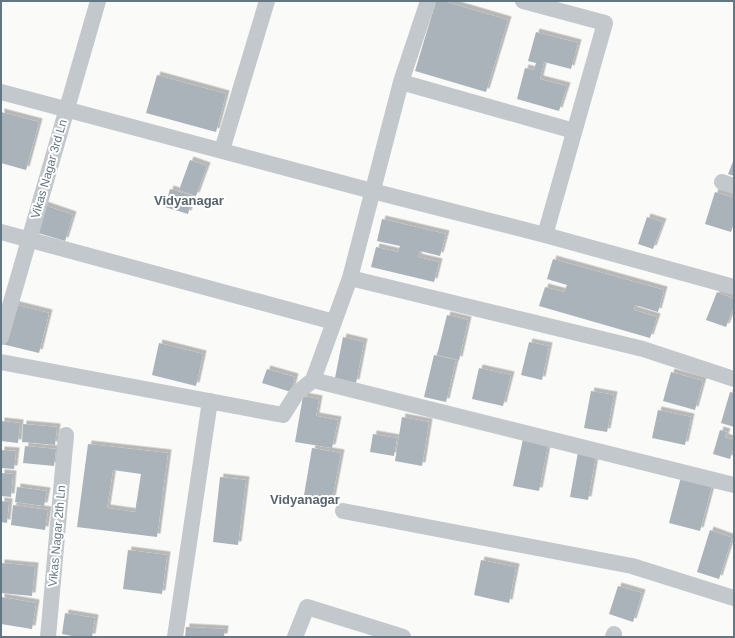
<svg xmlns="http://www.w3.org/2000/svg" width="735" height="638" viewBox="0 0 735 638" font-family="Helvetica,sans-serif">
<defs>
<filter id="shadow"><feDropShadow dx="3.5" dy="-3.5" stdDeviation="0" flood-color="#0004"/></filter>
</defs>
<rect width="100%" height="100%" fill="#fafaf8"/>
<path fill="#aab3b9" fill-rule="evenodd" filter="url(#shadow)" d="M436,1H443L508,20L486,92L415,71Z
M536,32L578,43L571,69L544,62L540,79L567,86L559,111L517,99L525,68L534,70L536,63L528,61Z
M157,75L226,94L216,132L146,113Z
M1,112L39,122L26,170L1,163Z
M734,159V176L728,174Z
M190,160L207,166L196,196L179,190Z
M170,189L193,196L188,214L165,207Z
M715,192L734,198V222L731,232L705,224Z
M44,205L73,215L65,241L35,232Z
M647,217L663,222L653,249L638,244Z
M382,219L446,234L440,256L420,251L418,257L439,262L434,282L371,267L376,247L398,252L400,246L377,241Z
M553,259L664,290L658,312L635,305L634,310L657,317L650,338L539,306L545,287L564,292L567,285L547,279Z
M717,292L734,299V306L726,327L706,320Z
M13,304L49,313L39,353L2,344Z
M447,315L468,320L459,360L437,355Z
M343,337L364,342L356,383L335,378Z
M529,342L549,346L542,380L521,375Z
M159,343L203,354L196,386L152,375Z
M434,355L456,360L446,402L424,397Z
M479,368L511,375L503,406L472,399Z
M267,369L295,377L291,392L262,383Z
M671,372L703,381L695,410L663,401Z
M591,391L614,395L607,432L584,428Z
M730,392L734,393V427L721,423Z
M303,396L319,399L316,416L338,420L332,448L295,442Z
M658,410L691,417L685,445L652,438Z
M402,417L429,422L422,466L395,461Z
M1,421L20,423L18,443L1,441Z
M23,424L57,427L55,445L22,442Z
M720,430L727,432L725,437L734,440V446L730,459L713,454Z
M373,434L397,438L394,456L370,452Z
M523,439L548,444L539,491L513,486Z
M88,444L168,453L157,537L77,527ZM113,470L141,474L135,512L107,508Z
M25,446L56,449L54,466L23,463Z
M312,448L341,453L332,500L304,495Z
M1,450L16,451L14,469L1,468Z
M578,452L596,455L588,500L570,497Z
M1,473L13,474L11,497L1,496Z
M220,477L246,480L238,545L213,542Z
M681,477L712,486L700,531L669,523Z
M17,487L47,491L44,506L15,502Z
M1,501L9,502L7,523L1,522Z
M13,505L48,510L45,530L11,525Z
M710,530L732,538L719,579L697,572Z
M128,550L167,555L162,594L123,589Z
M481,560L516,567L509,603L474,595Z
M1,563L35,566L32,596L1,593Z
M618,586L642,593L633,622L609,614Z
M1,597L36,603L32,629L1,624Z
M65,613L95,618L92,637H77L62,634Z
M186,627L225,629L224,637H185Z"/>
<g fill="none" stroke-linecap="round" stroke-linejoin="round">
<path stroke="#c3c8cc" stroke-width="16" d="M523,1L605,23L545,235
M401,82L574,131
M1,92L372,191L545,235L734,287
M222,150L267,1
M722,182L734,186
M1,232L334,322
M350,278L643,349L734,379
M1,337L98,1
M1,362L283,415L297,393L313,380L734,485
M313,380L350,278L401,82L428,1
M343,511L632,566L734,598
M48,637L66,435
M175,637L210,401
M295,637L307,607L403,637
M613,637L614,634"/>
</g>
<g text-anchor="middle" stroke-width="4" stroke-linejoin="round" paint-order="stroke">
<g font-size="12" fill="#657683" stroke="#fff">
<text transform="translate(49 169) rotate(-74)" y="4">Vikas Nagar 3rd Ln</text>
<text transform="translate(57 536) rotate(-85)" y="4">Vikas Nagar 2th Ln</text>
</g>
<g font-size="13" font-weight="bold" fill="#57646e" stroke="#fff">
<text x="189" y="205">Vidyanagar</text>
<text x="305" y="504">Vidyanagar</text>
</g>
</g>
<rect width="735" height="638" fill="none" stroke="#657683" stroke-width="4"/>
</svg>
